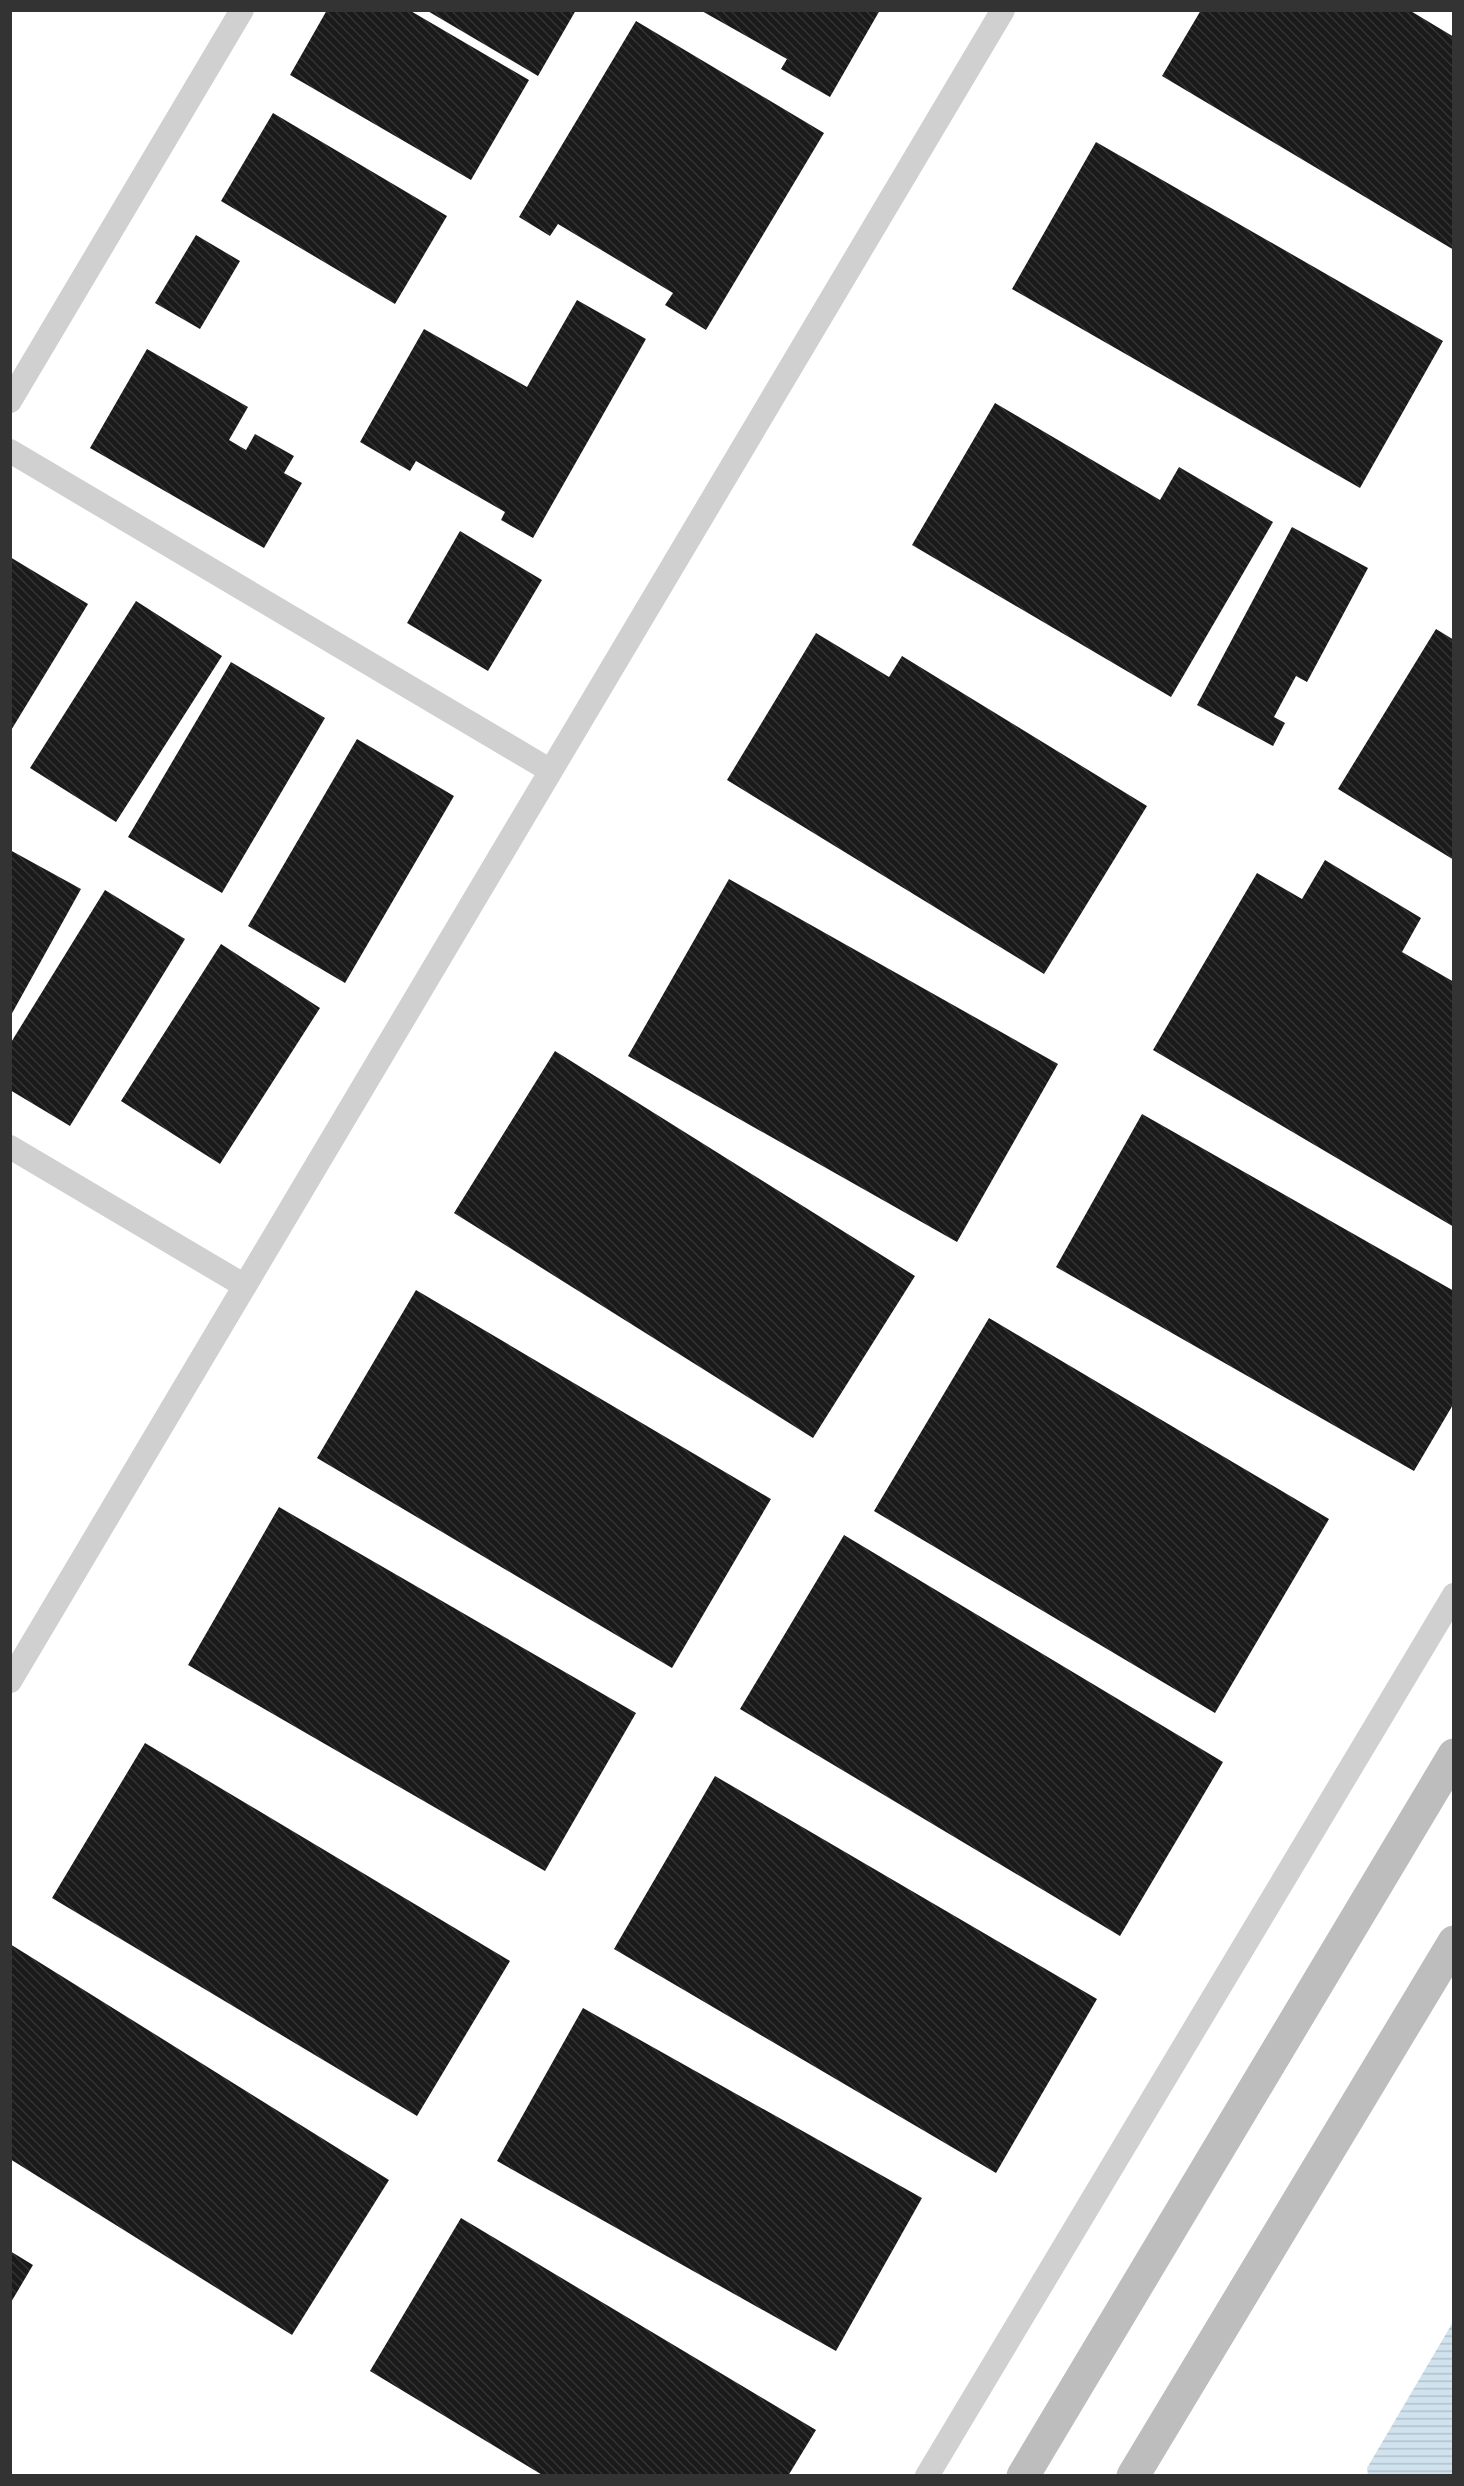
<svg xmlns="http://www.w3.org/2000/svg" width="1464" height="2486" viewBox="0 0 1464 2486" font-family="'Roboto Condensed',sans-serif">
<defs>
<pattern id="water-rules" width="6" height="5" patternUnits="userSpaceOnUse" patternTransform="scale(1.5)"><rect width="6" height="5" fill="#cfe2ee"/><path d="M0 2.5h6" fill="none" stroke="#b2c2cd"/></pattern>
<pattern id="building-back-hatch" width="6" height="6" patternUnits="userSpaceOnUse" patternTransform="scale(1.5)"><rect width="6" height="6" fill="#1a1a1a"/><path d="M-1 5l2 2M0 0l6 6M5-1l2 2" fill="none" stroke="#333"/></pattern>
</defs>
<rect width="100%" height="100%" fill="#fff"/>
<path fill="url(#water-rules)" d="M1453,2322V2475H1368L1367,2468Z"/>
<path fill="url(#building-back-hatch)" d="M327,10H409L529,80L471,180L290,75Z
M426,10H576L538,76Z
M700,10H880L830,97L781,69L787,59Z
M1201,10H1409L1454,37V250L1162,76Z
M636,21L824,133L706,330L665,305L673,293L558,224L550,236L519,217Z
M273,113L447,216L395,304L221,201Z
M1096,142L1443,341L1360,488L1012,289Z
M196,235L240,261L200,329L155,303Z
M577,300L646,339L533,538L501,520L505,512L416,461L410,471L360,442L424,329L527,387Z
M147,349L248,407L229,440L246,450L255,434L294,456L284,473L302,483L264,548L90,448Z
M995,403L1160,500L1179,467L1273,522L1171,697L912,545Z
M1292,527L1368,568L1307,682L1296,676L1274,717L1285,723L1273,746L1197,705Z
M460,531L542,580L488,671L407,623Z
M10,557L88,604L10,732Z
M136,601L222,656L116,822L30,768Z
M1436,629L1454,640V860L1338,789Z
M816,633L889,677L902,656L1147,806L1044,974L727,780Z
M231,662L325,718L222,893L128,837Z
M357,739L454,796L345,983L248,926Z
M10,850L81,889L10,1017Z
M1325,860L1421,918L1402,952L1454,982V1227L1153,1050L1257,873L1302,899Z
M729,879L1058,1064L957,1242L628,1056Z
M105,890L185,939L70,1126L10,1090V1044Z
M221,944L320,1008L220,1164L121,1101Z
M555,1051L915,1276L813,1438L454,1213Z
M1142,1114L1454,1291V1403L1414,1471L1056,1267Z
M416,1290L771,1499L672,1668L317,1458Z
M989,1318L1329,1519L1215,1713L874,1511Z
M279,1507L636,1713L545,1871L188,1665Z
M844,1535L1223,1762L1120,1936L740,1709Z
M145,1743L510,1961L417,2116L52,1898Z
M715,1776L1097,1999L996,2173L614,1949Z
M10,1944L389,2180L292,2335L10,2159Z
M583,2008L922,2198L836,2351L497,2161Z
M461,2218L816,2430L788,2476H544L370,2371Z
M10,2251L33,2265L10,2304Z"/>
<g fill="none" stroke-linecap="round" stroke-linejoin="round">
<path stroke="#d0d0d0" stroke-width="24" d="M10,401L242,10
M10,451L551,771
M10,1147L245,1286
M10,1681L1003,10
M927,2476L1454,1595"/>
<path stroke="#bdbdbd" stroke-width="33" d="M1023,2476L1454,1755
M1133,2476L1454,1942"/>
</g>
<rect width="1464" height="2486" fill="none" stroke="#333333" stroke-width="24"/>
</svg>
